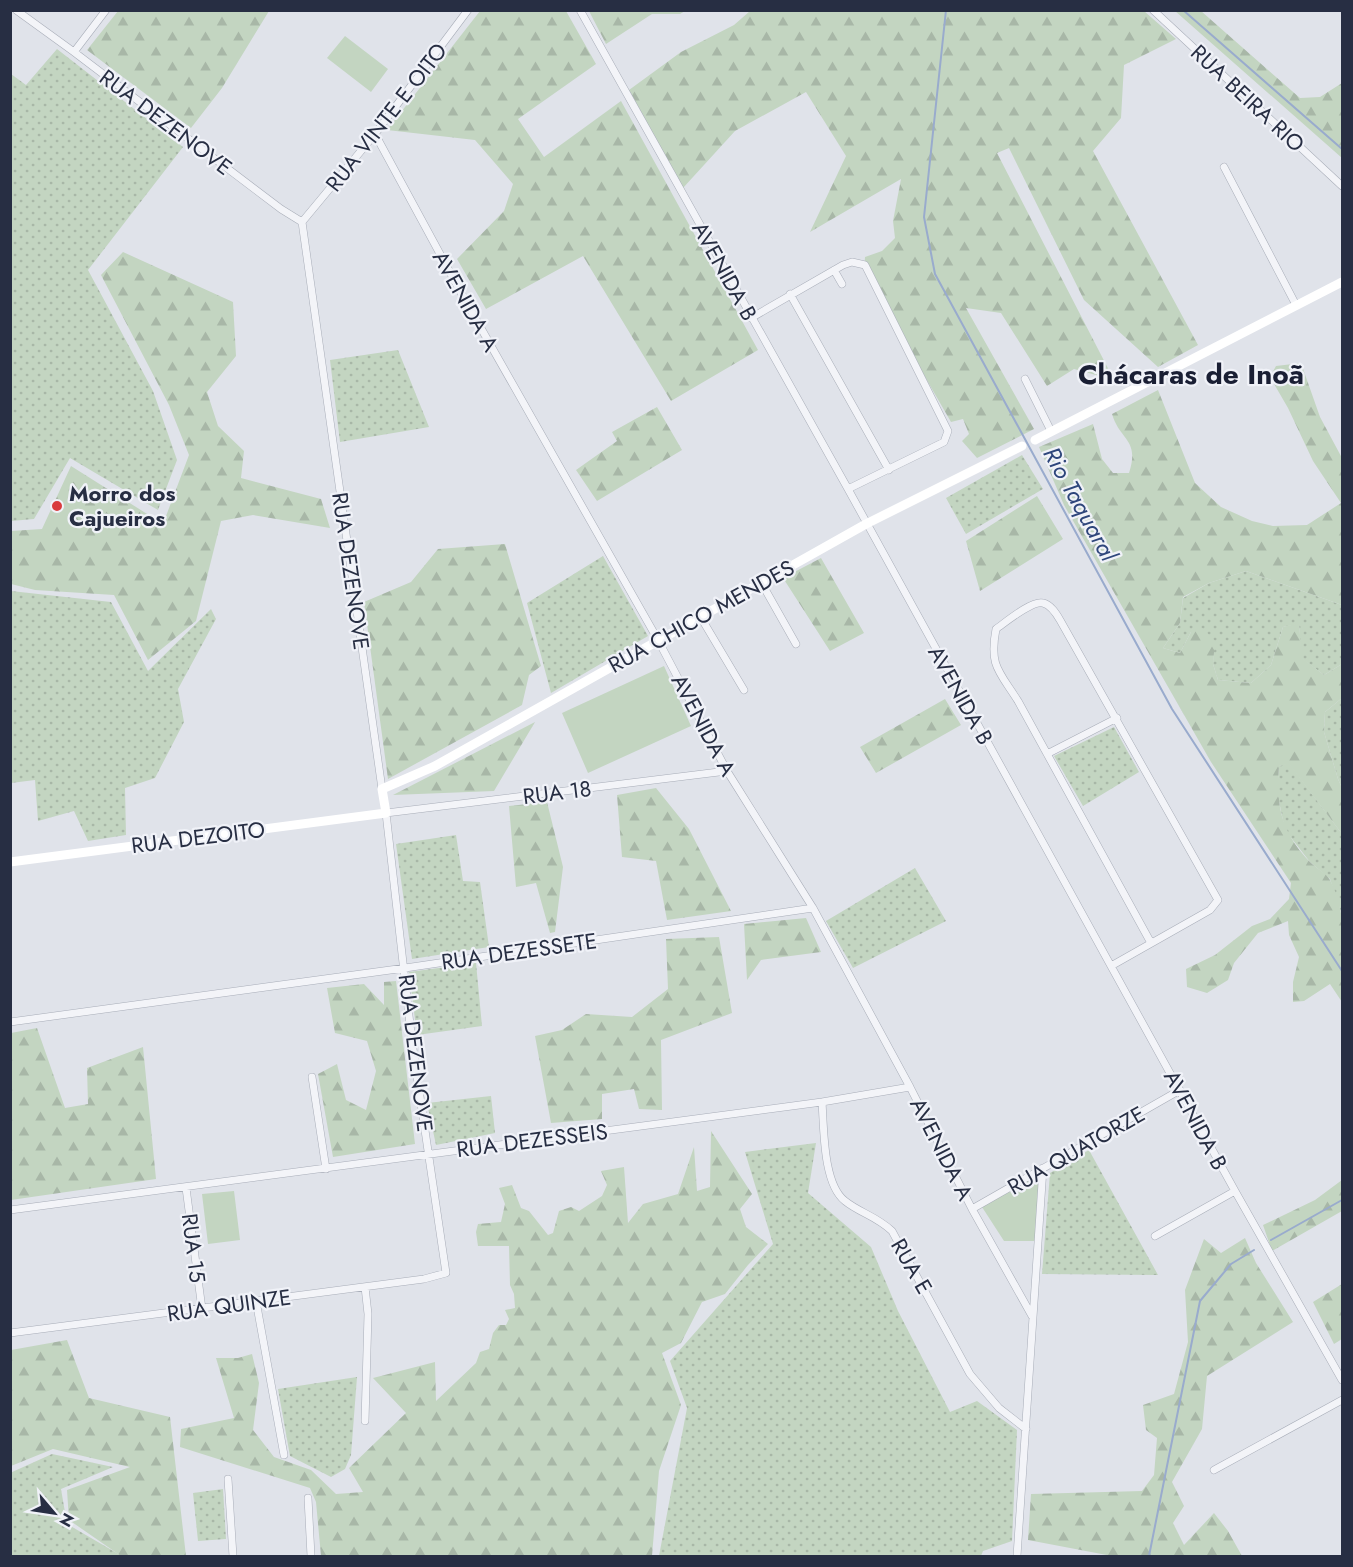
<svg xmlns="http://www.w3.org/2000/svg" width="1353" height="1567" viewBox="0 0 1353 1567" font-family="Jost,sans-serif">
<defs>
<pattern id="grass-dots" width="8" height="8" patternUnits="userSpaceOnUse" patternTransform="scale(1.5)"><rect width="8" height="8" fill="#c3d5c1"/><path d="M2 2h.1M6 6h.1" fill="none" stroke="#a8b7a7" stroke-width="1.8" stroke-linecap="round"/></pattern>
<pattern id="forest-firs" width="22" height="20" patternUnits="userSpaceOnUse" patternTransform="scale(1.5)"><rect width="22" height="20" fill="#c3d5c1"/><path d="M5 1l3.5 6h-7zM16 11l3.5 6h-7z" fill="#a8b7a7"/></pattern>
</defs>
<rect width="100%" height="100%" fill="#e0e3ea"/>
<path fill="url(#grass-dots)" d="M57,49L183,147L88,270L153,391L177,460L158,510L70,458L34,519L11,521V74L26,85Z
M398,350L429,427L340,442L330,360Z
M1022,455L1043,489L966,534L946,498Z
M603,556L648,636L551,693L527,603Z
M1246,571L1342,605V664L1324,675L1301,658L1299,624L1283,627L1271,665L1251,683L1218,680L1213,664L1214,641L1191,632L1180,653L1163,648L1180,623L1183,598L1209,583Z
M11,591L111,602L148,671L211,609L216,619L178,689L184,722L155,778L125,788L126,835L88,841L74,811L38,821L35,780L11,783Z
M1342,698V788L1338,779L1324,732L1325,712Z
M1114,727L1139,772L1083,806L1054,756Z
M1289,763L1342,834V915L1330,879L1310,862L1285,830L1277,792L1279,766Z
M456,835L463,881L480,882L489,947L412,959L396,844Z
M915,868L946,921L853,968L826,921Z
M476,963L482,1026L417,1035L409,972Z
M491,1096L495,1133L436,1145L427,1103Z
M816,1143L808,1193L871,1247L898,1311L950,1412L977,1401L1017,1430L1012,1541L983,1551L981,1556H659L687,1408L670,1361L773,1244L745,1152Z
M1089,1150L1158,1275L1042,1274L1050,1173Z
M357,1377L351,1455L345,1469L331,1477L290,1456L278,1389Z
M52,1454L113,1467L61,1489L67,1524L122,1556H12L10,1473Z
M223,1489L226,1539L198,1541L193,1493Z"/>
<path fill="url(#forest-firs)" d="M118,11V10L269,11L222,88L191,128L87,50Z
M480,11H566L596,64L518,119L544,157L621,101L758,350L671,401L583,256L486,309L457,259L504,211L513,184L475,140L387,130Z
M589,11H685L680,14H652L606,44Z
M750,11H1144L1176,39L1124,65L1121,118L1093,151L1198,345L1158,367L1084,300L1009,148L997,153L1114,380L1074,369L1047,386L1001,313L966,308L1034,429L977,458L962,441L969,434L963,419L951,422L864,271L865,257L882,251L895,238L893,221L901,179L810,232L846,156L806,92L735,131L683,188L629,90L681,52L734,25Z
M1175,11H1201L1300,98L1320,97L1342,83V158Z
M123,252L233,302L236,356L207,392L218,426L244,451L241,478L321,499L330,528L253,515L221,521L196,621L148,660L114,595L35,590L11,584V531L42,529L71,466L163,524L189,455L169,405L101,275Z
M1301,363L1320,417L1342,458V605L1246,571L1209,583L1183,597L1180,623L1163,648L1180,653L1191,632L1202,628L1215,641L1213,664L1218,680L1251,683L1271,665L1283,627L1299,623L1302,658L1324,675L1342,664V698L1325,712L1324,732L1338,779L1342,788V834L1289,764L1279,766C1276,806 1281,832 1310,862C1316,868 1326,873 1330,880C1349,914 1343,964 1342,1002L1330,984L1304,1001L1293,1002V982L1299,957L1289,935L1288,921L1258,933L1234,963L1228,980L1207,993L1187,987L1186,969L1215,955L1252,926L1270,919L1289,899L1291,883L1211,762L1064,505L1039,447L1093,424L1102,459L1113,473H1129C1140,439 1120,441 1112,414L1158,390L1195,483L1221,507L1252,521L1273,526L1307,525L1341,503L1313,461L1288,408L1270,377L1276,366Z
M657,407L682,450L597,501L576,470L617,441L612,432Z
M1037,496L1063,539L980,591L966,541Z
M505,544L541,666L529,675L522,705L388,779L364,602L411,582L438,549Z
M821,558L864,633L830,651L783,578Z
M945,699L961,725L876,773L860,747Z
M535,722L494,791L393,795Z
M656,788L689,829L731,911L667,920L656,861L622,857L617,795Z
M547,802L563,867L555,932L550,933L536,883L516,887L509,806Z
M806,918L821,952L761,960L747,980L744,924Z
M719,937L732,1013L661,1040L662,1110L639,1109L634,1089L602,1094V1119L551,1123L535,1036L562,1030L586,1014L632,1017L668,989L666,939Z
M396,981L415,1144L333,1157L318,1074L337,1064L346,1100L366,1110L376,1071L367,1041L335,1033L327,988L364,984L384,1005V982Z
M37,1028L65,1108L88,1104L87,1068L143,1047L156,1179L11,1200V1033Z
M711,1131L752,1194L740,1209L746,1227L768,1244L748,1265L725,1294L702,1302L681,1343L662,1353L681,1405L659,1471L652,1556H321L316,1502L310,1488L180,1447L181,1429L234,1418L216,1358H238L252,1354L259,1383L253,1430L274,1457L311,1470L336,1494L363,1492L349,1468L406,1413L373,1378L435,1362L436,1401L476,1363L480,1352L489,1349L493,1333L499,1325H506L509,1319L505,1310L515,1308L514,1294L510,1285L509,1246H478L476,1232L478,1224L501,1222L505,1204L499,1188L512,1185L521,1208L529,1211L548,1235L553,1233L559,1211L571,1207L579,1211L602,1196L607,1185L601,1171L624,1167L628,1223L643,1204L678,1194L694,1147L697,1191L710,1187Z
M1342,1180V1211L1272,1251L1263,1225L1315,1200Z
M1245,1238L1256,1263L1293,1322L1207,1376L1202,1429L1172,1482L1184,1506L1173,1523L1184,1545L1214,1513L1228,1531L1242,1556H1112L1028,1540L1031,1494L1142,1491L1154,1475L1157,1438L1146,1430L1143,1405L1174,1394L1188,1342L1185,1290L1204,1239L1221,1253Z
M1342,1284V1339L1334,1344L1313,1302Z
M67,1340L89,1398L170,1417L186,1556H121L69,1520L67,1490L130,1467L53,1449L11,1466V1350Z"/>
<path fill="#c3d5c1" d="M345,36L388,69L371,92L327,58Z
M664,666L691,726L588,773L562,713Z
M1039,1174L1035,1241H1004L982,1207Z
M234,1191L240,1240L208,1244L202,1194Z"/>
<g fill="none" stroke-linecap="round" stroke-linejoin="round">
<path stroke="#99abcd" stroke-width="2" d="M946,10L924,217L935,274L1172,709L1342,971
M1183,10L1342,149
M1271,1240L1342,1200
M1149,1556L1200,1301L1231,1264L1254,1250"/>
<g stroke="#a8adb8" stroke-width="8">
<path id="minor" d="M16,10L74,52L281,209L302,222L382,789
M580,10L848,489L1235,1191L1342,1380
M1153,10L1342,186
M74,52L106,10
M375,134L465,300L658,640L727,771L813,908L910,1087L972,1209L1032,1316
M1224,167L1296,305
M302,222L375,134L468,10
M834,270L842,284
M790,294L889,470
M751,318L843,265L852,262L865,265L948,431L944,442L848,489
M1025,379L1051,431
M761,582L796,644
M700,616L744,690
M1047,754L1117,718
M1111,966L1210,910L1218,900L1060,620C1056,613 1051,605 1043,603C1032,600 1006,622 996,629C989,666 999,671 1018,701L1151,943
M10,1022L405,968L813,908
M312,1077L326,1169
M822,1102C824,1129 823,1184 845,1201C860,1213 876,1216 892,1231L970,1374L999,1408L1026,1429
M186,1188L202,1309
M972,1209L1180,1090
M10,1210L822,1102L910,1087
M1155,1236L1235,1191
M256,1301L284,1455
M10,1333L424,1279L446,1273L412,1042L386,813L727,771
M365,1421L368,1314L365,1287
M1214,1470L1342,1400
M228,1479L233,1556
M308,1498L311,1556
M1017,1556L1043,1168"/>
</g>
<use href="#minor" stroke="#f3f4f8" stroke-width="7"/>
<path stroke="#fff" stroke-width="9" d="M1035,440L1342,282
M10,862L386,813L382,789L435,766L866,524L1022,446"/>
</g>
<circle fill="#d93c3e" stroke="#f0f2f8" stroke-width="2" cx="57" cy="506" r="6"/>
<g text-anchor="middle" stroke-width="4.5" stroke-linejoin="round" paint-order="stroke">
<g font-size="22" fill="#272e43" stroke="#f0f2f8">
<text transform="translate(1248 98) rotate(43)" y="8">RUA BEIRA RIO</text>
<text transform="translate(386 117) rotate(-52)" y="8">RUA VINTE E OITO</text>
<text transform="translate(166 122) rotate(37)" y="8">RUA DEZENOVE</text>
<text transform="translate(725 271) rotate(61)" y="8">AVENIDA B</text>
<text transform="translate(466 301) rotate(61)" y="8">AVENIDA A</text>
<text transform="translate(351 571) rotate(82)" y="8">RUA DEZENOVE</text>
<text transform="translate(701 616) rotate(-29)" y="8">RUA CHICO MENDES</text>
<text transform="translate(961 695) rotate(61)" y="8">AVENIDA B</text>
<text transform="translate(704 725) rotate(62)" y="8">AVENIDA A</text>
<text transform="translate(557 792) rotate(-7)" y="8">RUA 18</text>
<text transform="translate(198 837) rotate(-7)" y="8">RUA DEZOITO</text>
<text transform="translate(519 951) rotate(-8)" y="8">RUA DEZESSETE</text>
<text transform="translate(416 1053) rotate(83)" y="8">RUA DEZENOVE</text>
<text transform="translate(1196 1120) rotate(62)" y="8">AVENIDA B</text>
<text transform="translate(532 1140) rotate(-7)" y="8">RUA DEZESSEIS</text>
<text transform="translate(942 1149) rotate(63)" y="8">AVENIDA A</text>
<text transform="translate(1076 1150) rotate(-30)" y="8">RUA QUATORZE</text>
<text transform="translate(194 1248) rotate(83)" y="8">RUA 15</text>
<text transform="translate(912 1266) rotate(60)" y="8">RUA E</text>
<text transform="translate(229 1305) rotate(-8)" y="8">RUA QUINZE</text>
</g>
<g font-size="22" font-weight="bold" fill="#272e43" stroke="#f0f2f8" text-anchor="start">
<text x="69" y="501">Morro dos<tspan x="69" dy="25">Cajueiros</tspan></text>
</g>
<g font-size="24" font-style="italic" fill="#2e467b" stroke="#f0f2f8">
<text transform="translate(1080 504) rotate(61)" y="8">Rio Taquaral</text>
</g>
<g font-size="28" font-weight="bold" fill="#1a1f34" stroke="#f0f2f8">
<text x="1191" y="384">Chácaras de Inoã</text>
</g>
</g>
<rect width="1353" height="1567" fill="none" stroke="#272e43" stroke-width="24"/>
<g transform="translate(54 1513) rotate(119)" stroke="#f0f2f8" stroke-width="4.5" paint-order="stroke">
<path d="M0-4.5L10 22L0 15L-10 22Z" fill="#272e43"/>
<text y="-9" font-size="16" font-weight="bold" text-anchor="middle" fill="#272e43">N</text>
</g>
</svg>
